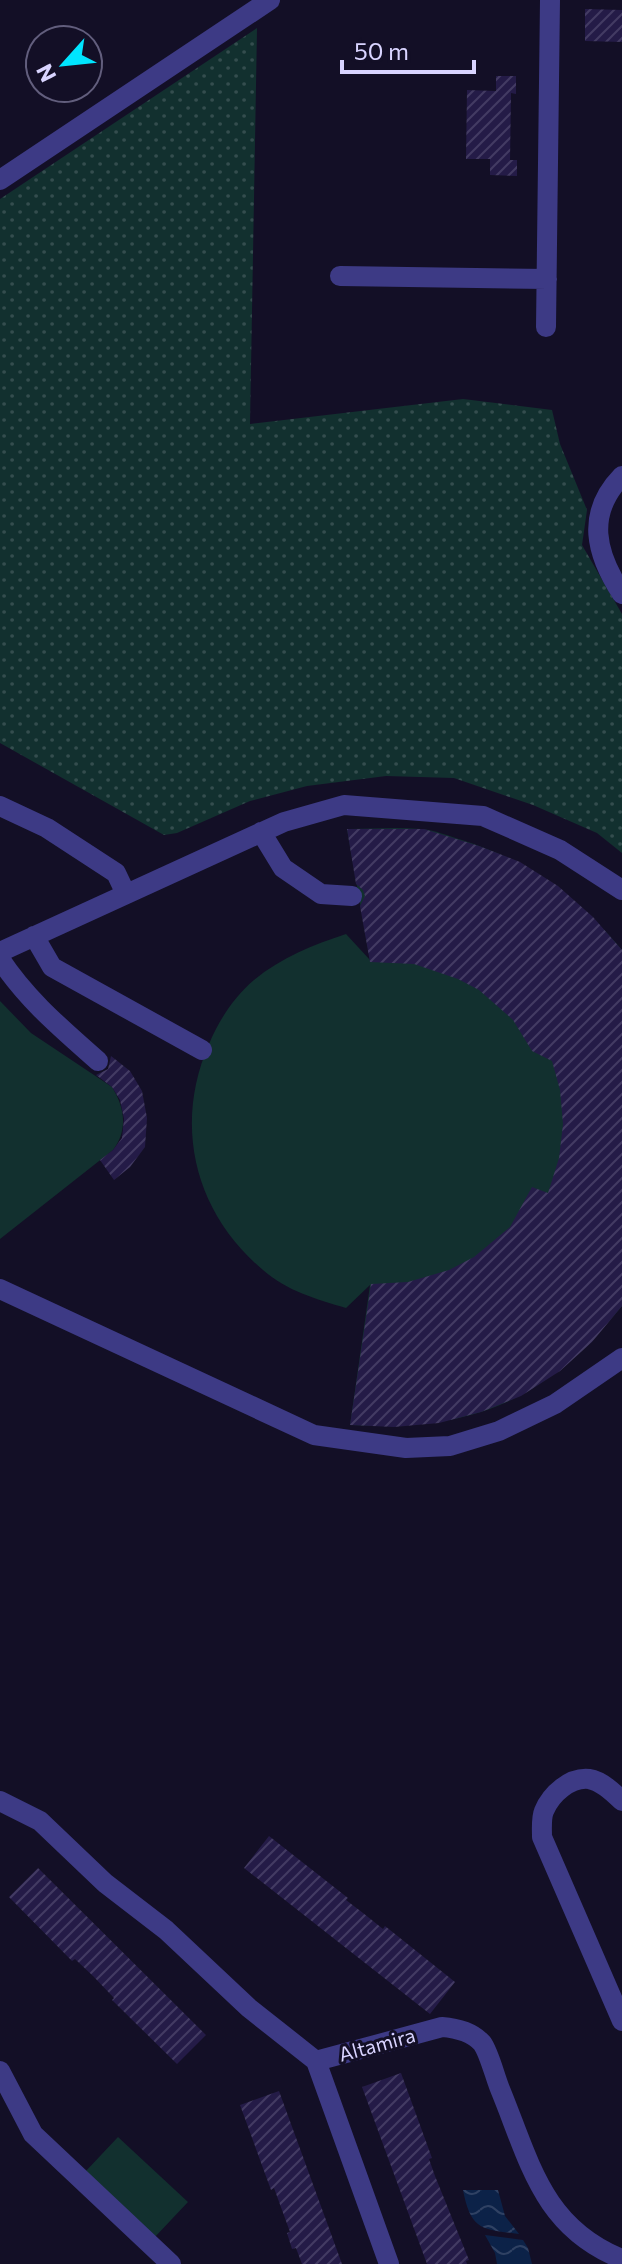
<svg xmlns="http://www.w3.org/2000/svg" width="622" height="2264" viewBox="0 0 622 2264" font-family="Commissioner,sans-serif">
<defs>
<pattern id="grass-dots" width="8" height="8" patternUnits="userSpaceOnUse" patternTransform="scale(2)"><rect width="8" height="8" fill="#12302f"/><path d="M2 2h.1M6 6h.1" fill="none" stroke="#344d4e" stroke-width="1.8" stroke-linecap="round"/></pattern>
<pattern id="water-waves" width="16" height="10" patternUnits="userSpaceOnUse" patternTransform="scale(2)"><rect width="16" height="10" fill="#0c2248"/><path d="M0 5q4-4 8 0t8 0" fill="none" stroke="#2f4163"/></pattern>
<pattern id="building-hatch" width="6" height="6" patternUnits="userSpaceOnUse" patternTransform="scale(2)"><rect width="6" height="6" fill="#241b47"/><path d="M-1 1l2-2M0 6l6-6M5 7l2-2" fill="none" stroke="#433b63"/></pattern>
</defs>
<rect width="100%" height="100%" fill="#130f26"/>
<path fill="url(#grass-dots)" d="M257,28L250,424L463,399L552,410L560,444L587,510L582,545L622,614V853L597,833L533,805L454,778L386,776L307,786L250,801L177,833L164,835L0,743V199Z"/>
<path fill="#12302f" d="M347,829C371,829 396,827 421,829C434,830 449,836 462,840C531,862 576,896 622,950V1306C543,1402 474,1431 350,1425L370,1285L346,1308C316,1299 287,1291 263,1270C195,1213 173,1126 209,1044C219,1020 234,997 254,980C282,957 313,945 346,934L370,960Z
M0,1001L31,1033L112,1087C125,1108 128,1130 113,1150L0,1239Z
M118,2137L188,2202L154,2238L85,2172Z"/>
<path fill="url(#water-waves)" d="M463,2190H498L505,2216L519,2234C482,2229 471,2231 463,2190Z
M485,2235L523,2240L528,2248L532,2264H497L495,2253Z"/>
<path fill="url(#building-hatch)" d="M585,9L622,10V42L585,41Z
M496,76H516V94L511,93L510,160H517V176L490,175V159H466L467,90L496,91Z
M347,829H424L479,846L520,862L558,886L593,917L622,950V1306L592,1342L560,1371L521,1396L481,1412L439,1423L394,1427L350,1425L371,1284L408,1282L449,1270L474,1257L510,1227L532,1187L548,1193L559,1158L563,1124L560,1090L552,1061L532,1051L513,1020L479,990L458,979L414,964L370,962L360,906L365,896L363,890L356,884Z
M111,1056L130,1071L142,1091L147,1118L145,1147L130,1167L114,1180L100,1160L113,1150L122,1138L124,1119L120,1100L112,1087L96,1075L108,1069Z
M269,1836L348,1898L346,1900L363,1913L383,1929L385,1926L455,1982L430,2014L244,1868Z
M38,1868L206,2035L177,2064L112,2000L114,1998L93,1976L75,1959L72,1961L9,1897Z
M401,2073L432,2158L429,2159L435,2176L469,2260L466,2261L467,2264H427L362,2087Z
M279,2091L342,2264H302L296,2248L292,2249L287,2233L290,2232L274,2188L271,2190L240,2105Z"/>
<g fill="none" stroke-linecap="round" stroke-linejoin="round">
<path stroke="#3d3a85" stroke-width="20" d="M0,180L270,0
M340,276L547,279
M546,327L550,0
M622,476C585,514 596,554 622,594
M0,806L47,828L116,873L126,894
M261,832L283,868L321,894L352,896
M34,936L52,967L202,1050
M0,952L284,822L344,805L483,816L560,850L622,890
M0,959C27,1000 62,1029 98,1061
M0,1289L314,1435L406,1448L450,1446L499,1431L555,1404L622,1358
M0,1801L40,1821L105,1883L166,1930L249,2008L316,2061L442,2027C455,2028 472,2032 482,2043C489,2052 495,2077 500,2089C530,2162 542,2227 622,2259
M622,1801C614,1793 602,1781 589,1779C570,1777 551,1794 544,1811C541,1818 542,1829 542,1837L622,2021
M316,2061L389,2264
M0,2071L33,2134L171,2264"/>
</g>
<g text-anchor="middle" stroke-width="6" stroke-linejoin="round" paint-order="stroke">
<g font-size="20" fill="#d9d4ff" stroke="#130f26">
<text transform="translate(377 2045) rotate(-15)" y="7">Altamira</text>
</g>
</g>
<g transform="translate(64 64) rotate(243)"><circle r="38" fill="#130f26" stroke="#625e7d" stroke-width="2"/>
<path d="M0-6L14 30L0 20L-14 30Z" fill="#00e5ff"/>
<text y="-12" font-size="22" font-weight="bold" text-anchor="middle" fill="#d9d4ff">N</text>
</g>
<path d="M342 60v12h132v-12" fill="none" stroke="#d9d4ff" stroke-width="4"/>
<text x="354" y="60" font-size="24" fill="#d9d4ff" stroke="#130f26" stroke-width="6" paint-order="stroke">50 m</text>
</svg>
